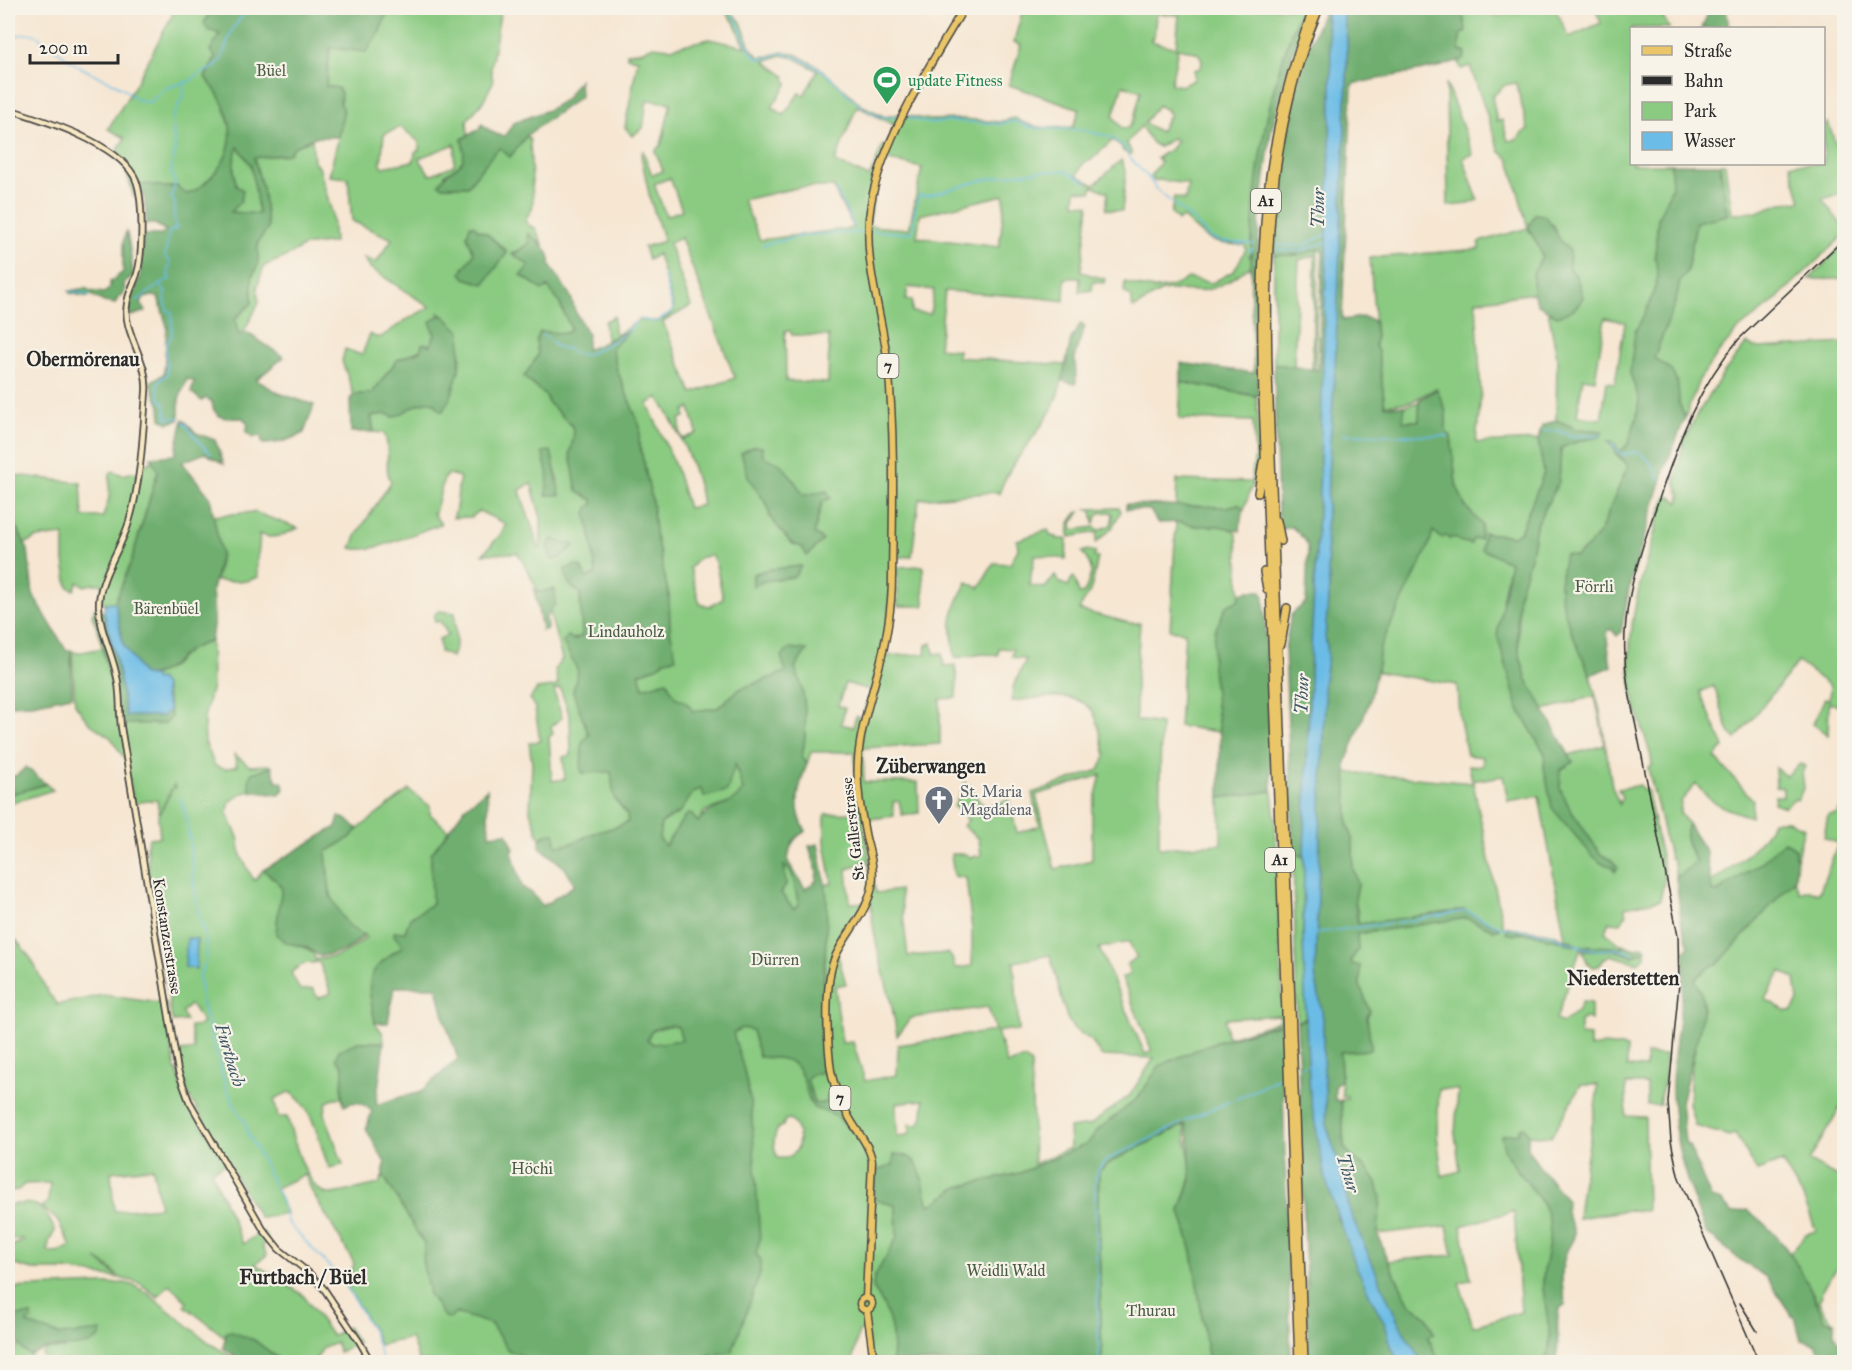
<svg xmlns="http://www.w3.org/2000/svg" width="1852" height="1370" viewBox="0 0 1852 1370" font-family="'IM FELL Great Primer',serif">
<rect width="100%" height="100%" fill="#f7f3e8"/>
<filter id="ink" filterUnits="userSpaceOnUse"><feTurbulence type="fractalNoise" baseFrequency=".0167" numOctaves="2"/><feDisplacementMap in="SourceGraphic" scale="12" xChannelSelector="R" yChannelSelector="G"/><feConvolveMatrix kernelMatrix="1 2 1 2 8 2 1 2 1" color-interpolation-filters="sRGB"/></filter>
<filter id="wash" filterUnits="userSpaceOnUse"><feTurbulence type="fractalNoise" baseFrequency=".008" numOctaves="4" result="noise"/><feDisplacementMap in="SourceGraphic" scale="24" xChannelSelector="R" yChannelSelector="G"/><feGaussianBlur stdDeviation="1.35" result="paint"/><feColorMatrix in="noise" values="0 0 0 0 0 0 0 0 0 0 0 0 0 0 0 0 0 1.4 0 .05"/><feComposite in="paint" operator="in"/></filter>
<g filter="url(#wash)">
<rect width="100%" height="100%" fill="#f6e6d2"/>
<path fill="#8aca81" stroke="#5a7a56" stroke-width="1.5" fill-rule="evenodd" d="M176,8L178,11L190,13L195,8H213L211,12C223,42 221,49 205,77L220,94L232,133L230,148L224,163L203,185L193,192L186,195L177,186C164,191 152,181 139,186L135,177L114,156L125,138L108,129L134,87Z
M389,8H501L491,68L493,82L482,103L467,120L468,135L462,139C466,161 465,163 445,174L442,186H468L494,152L500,148L510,157L527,135L530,141L533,204L532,209L525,220L528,225L535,228L544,246L528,234L529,243L513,254L529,265L522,276L543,290L548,286L559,302L571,329L566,333L540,332L536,341L538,355L524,377L546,396L548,402L572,426L574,435L570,454L593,500V504L586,513L592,543L596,574L586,579L581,568L572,588L580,593L582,636L563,642L578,671L573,692L589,736L583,773L611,771L614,798L627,814L628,822C615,828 604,830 592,834C579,839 570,846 556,845L555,833L546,834L540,839L530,811L532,763L529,743L540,741L535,708L530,699L537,689L554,687L558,684L555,669L562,659L550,614L551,607L547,591L539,592L518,553L483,554L501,534L506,524L479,511L472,517L453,518C459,504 456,492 460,477L448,474L444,479L435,513H433L441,524C420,530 373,555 351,548L357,534L391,482C383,468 392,451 384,433L374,432L371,416L387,414L393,417C408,413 419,398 435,403L452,394L461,358L459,343L444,316L438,312L440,315L438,316L432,329L435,335L429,346L397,360L372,393L354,395L342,361L345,349L362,355L370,334L375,337H381L406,320L430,307L370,268L364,258L376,263L392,239L352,221L348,178L329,176L341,127L340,122L344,111L340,104L341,93L338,89L326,86L330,48L379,33ZM401,127L419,142V150L415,152L414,161L383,167L381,164L384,134ZM455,144L454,165L430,175L419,158ZM478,230L486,233L506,250L484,284L470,279L463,268L468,265L474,253L467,236ZM550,451L558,480L547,495ZM531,483L541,518V548L539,549C534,529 525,510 520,490ZM560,688L570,717L571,755L563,757L565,779L552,781L549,737L553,734L551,726L562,718L554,690Z
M722,8H727L741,22L750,47L759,57L769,56L782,52L795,54L819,67L863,106L885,117L899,114L930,120L964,119L999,122L1015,118C1033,130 1052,128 1073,127L1080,109L1009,85L1021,45L1014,42L1023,8H1301C1269,84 1254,168 1253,251L1249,256L1252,259V265C1240,274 1222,287 1206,290C1192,293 1177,288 1163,291C1153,294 1143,304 1134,308L1132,306V298L1124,292L1125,282C1148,290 1168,293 1188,278L1212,283L1234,271L1246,249L1245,245C1208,244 1209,241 1182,217L1178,221L1171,213L1174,197L1185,200L1188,184L1159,180L1154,181L1150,176L1161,162L1157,158L1171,149L1177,141L1173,138L1159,147L1152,143L1141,126L1127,143L1132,154L1130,155L1123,151L1122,147L1113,140L1090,161L1084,162L1077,175L1094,185L1121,160L1126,172L1122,211L1106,209L1108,192L1093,186L1091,192L1076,190L1075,203L1089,205L1081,272L1105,279L1104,283L1093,282L1092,290L1079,292L1080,278H1065L1064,301L1032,297L945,291L939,348L958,350L957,357L1066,365C1062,381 1058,399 1049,414C1033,441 1009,463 999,494L997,492L919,499L912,556L895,558L883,656L925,654L926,645L932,643L934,654L942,653L944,666L955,665L957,680L956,698L940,699V744L863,748L864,782H918L919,813L902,815L899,801L893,802L894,816L869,819L863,821L876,893L900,890L908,956L948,953L952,958L955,968L972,966V930L966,878L954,876L951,854H967L969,857L981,856L979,839L963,826L968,820L959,809L954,807L965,783L971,786C981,811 985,807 1009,800L1017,833L1040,826L1032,793L1099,770L1106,755C1102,742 1100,726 1094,714C1081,688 1036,699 1012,701L1013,687L1026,659L1012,657L1013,649L999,648L998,655L984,654L955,658C950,622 949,614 967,582L979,588L994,563L1010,564L1018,549L1017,540L1048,530L1051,536L1057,537V539H1067L1066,559L1035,555L1029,585L1045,588L1055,575L1058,582L1068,586L1072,578L1074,577L1079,594L1084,593C1092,572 1096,571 1082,552L1087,550L1096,552L1094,557L1098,558C1095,569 1094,583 1089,593C1086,599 1082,603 1079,610L1130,623H1140L1136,683V720L1161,724L1159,848L1221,844L1220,798L1272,791L1275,820L1283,1019L1281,1023L1210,1044L1167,1062L1138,1098L1099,1129L1087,1144L1020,1173L958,1187L930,1206L927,1200L896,1206L897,1237L874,1278L873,1288C890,1311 895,1333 892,1362H871L866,1330L859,1331L852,1362H708L709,1355L756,1254L733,1033L742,1028L752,1030L759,1057C785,1058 798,1057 806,1086C807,1091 808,1099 811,1104C816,1111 821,1108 828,1111C837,1114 843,1123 851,1128L832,1091L827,1096V1102L818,1104L814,1103L807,1079L811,1075L826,1070C819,1028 825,983 826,940C826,921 828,904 824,885L832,883L825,843V814L852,813L851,796L856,795L855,752H811L807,764L802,756C808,728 806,694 795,667L807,650L786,672L740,689L717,708L693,711C681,696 662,693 643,688L639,673L659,666L665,660L675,658L670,630L669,596L655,532L652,500L639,442L640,427L617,370L612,348L628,331L606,340L604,322L614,316V331L618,334L639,320C655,322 665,323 674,309L658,254L648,260L644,247L664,241L650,199L641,155L643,151L652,175L663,171L655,151L661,145L671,103L647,100L643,128L632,136L625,127L638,59L627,57V53L643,51L653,46L670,48L709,39L746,47L734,22ZM1156,14L1179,15L1176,48L1151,41V38H1154ZM1178,48C1193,51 1205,51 1201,68L1194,70V80L1181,86L1171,84ZM781,55L795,58L818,71L804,95L799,93L784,115L772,107L788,83L785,79V76L765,61ZM1123,85L1141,91L1134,118L1129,127L1122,129L1113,116ZM1158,105L1167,110V112L1170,114L1160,132L1144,123ZM857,106L896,126L886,146L883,145L869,177L835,162ZM885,159L922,168L909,229L869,226L877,179ZM670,178L682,210L666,216L654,184ZM801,187H834L837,196L854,228L760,240L743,200ZM1004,195V208L999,247L917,237L920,215ZM681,238L735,378L692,393L663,322L691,306L669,243ZM908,287L934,290L930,314L912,312V300H906ZM785,331H790L792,335L829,336L828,383L786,381ZM658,397C677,426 698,471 702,505L688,508L676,468L648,404ZM690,408L697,433L683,439L680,433V419L685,417V410ZM762,447L763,456C769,460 775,461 780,465C790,472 797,486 804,496L826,491L807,555L802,547L791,543L770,517L768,506L749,479ZM711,555L716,564L723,599L710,606L700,604L690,568L699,558ZM801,566L753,585V574L765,570ZM845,683L870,690L862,718L856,716L853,727L841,724L845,708L838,706ZM1101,775L1092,811V860L1055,869L1036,795ZM868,861C872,875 870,890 864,903H850L847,869C856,868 859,862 868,861ZM868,901L871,904C873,950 892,992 897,1036L911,1018L988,1007L995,1031L898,1045L897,1075L865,1081L853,1042L842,1043L835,986L846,984L837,952ZM1129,942L1137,958L1127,964L1130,974L1122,978L1152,1051L1145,1054L1099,948ZM1050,955L1067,1018L1073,1028L1092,1041L1101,1056L1154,1058L1130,1095L1090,1125L1069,1128L1070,1148L1034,1164L1031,1064L1025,1059L1007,1064L997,1032L1008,1030L1019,1031L1014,962ZM1279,1015V1021L1234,1036H1227L1225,1019ZM924,1100C923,1109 925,1118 918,1125L910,1124V1132L908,1135L897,1136L896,1103ZM790,1119C800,1128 804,1151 788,1157C785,1159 782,1158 778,1158C772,1146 773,1140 778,1128L783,1126L785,1120Z
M1461,8H1489L1495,17L1538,8H1555L1569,37L1601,23L1595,8H1656L1670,28H1632V164H1671L1672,187L1658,218L1655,256L1658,277L1650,303L1635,333L1630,373L1639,399L1637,417L1628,444L1620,453L1613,441L1616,454L1628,465L1600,532L1590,545L1576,556L1560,587L1566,613L1590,675L1600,711L1612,786L1619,804L1622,797L1618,789L1640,785L1643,790L1647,789L1665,876L1660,900L1625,907L1626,915L1621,923L1609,922L1605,932L1624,947L1602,948L1589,945L1585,950H1614L1633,956L1645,951V957L1638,963L1610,955L1604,959L1599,966L1593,967L1588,964L1581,947L1556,1020L1563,1023L1578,1010L1582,1002L1591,1003V1020L1585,1018L1580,1021V1035L1590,1036V1047L1604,1045L1627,1048V1067L1646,1068V1054L1665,1055V1079L1660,1096V1105H1647V1084H1626V1116L1645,1117L1647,1211L1628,1210L1578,1218C1582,1173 1593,1130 1598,1085H1581L1551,1137L1529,1135L1524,1127L1507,1156C1520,1175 1542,1194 1549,1217C1555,1240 1542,1262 1543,1285C1544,1312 1556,1336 1545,1362H1440L1427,1335L1434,1334L1427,1317L1409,1303L1388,1261L1453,1255L1447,1226L1378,1234V1220L1369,1171L1350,1155L1344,1147L1341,1100L1347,1099V1096H1342L1340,1052L1369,1050L1371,1046L1367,1017L1370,1011L1360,986V966L1351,964V960L1358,950L1357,934L1467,918L1494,930L1500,928L1464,910L1358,925V913L1355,899L1358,884L1353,869V839L1348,824L1346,772L1473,783L1503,926L1508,927L1506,933L1542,935L1574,945L1572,941L1565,938L1539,796L1508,801L1503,776L1472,781L1469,765L1482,766L1483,757L1467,755L1459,715L1457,685L1377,672L1380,647L1428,548L1433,531L1446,536L1480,539L1482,525L1465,506L1456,484L1451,436L1446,432V412L1436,388L1411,402L1385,405L1378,351L1375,346L1376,338L1370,258L1479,249V242L1528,228L1509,159L1500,152L1470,66L1461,69L1458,61L1464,59L1458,51L1460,35L1465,32ZM1516,83L1528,130L1522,133L1518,139L1508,141L1502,120L1497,121L1492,97L1505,85ZM1553,224L1560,243L1570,251L1569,268L1576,276L1583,297L1557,316L1548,311L1557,356L1556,420L1577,429L1602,431L1601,436L1570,444L1561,448L1559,481L1536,526L1531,554L1518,597L1519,652L1527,680L1544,710L1595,696L1605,745L1569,755L1573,762L1561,769L1560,788L1570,809L1602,856L1612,860L1615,871L1614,867L1601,862L1544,768L1545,754L1518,708L1502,600L1510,562L1484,533L1513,536L1520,532L1544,473L1538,440L1476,443L1481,395L1476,301L1533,293V274L1542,257L1539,247L1528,228ZM1605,318L1625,322L1615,383L1607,382L1601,419L1577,416L1583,378L1595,380ZM1439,1089L1458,1090L1455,1133L1460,1171L1442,1176L1437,1134ZM1514,1211L1521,1312L1473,1326L1459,1282L1471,1280L1461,1226Z
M1446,83L1473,154L1463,158L1478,200L1468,204L1448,206Z
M1828,122L1838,151L1842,189L1844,193L1822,199L1844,228V235L1770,305L1740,328L1717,354L1699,380L1685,418L1679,403L1678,385L1671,370L1654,358L1676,300L1680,281L1687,271L1696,222L1727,215L1720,164H1725L1732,213L1757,212L1782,203L1801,201L1790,164H1824V127Z
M312,139L314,162L319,167L332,213L334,242L304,246L288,256L264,266L257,288L259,302L244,332L239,336L235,319L252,303V277L258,265V242L268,228L263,191L254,157L288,154L294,147Z
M238,146L251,165L259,214L230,212L241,201C235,183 230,164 238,146Z
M1844,244V279H1809Z
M1318,249L1315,370H1312L1315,255L1299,260L1294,367L1274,364V255C1290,255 1303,255 1318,249Z
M1747,343L1751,346L1760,348L1844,343L1843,350L1844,351V707L1829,703L1828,735L1813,724L1825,698L1829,700L1830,686L1798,662L1736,739L1729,732L1714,686L1700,692L1724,747L1715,757L1753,800L1751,817C1724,808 1714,807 1696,784L1681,801L1680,813L1688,824C1682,838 1690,850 1696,862L1676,878L1673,859L1670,858L1667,844L1665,842C1661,816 1653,792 1648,767L1652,766L1651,757C1646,739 1640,722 1635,704C1622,652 1635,599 1650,549C1656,530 1658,514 1667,496L1673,498L1679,503L1680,495L1675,481L1684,440L1696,416L1724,372Z
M1181,382L1254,396L1257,399L1259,454L1257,471L1244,509L1238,504L1227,507L1176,506L1177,480L1251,482L1255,455L1253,421L1179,419Z
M1419,402V421H1402L1405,406Z
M154,461L158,470L131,562L115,602L105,603L100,600L102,584H93L84,586L78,582L74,590L68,587L64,561V535L36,538L25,544L14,522L8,524V474L81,483L83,517H103L109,498L110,473L113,471L123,475L133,472L136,474V480C138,468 142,465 154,461Z
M1119,508L1121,511L1112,528L1096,543L1097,532L1070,537C1066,527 1071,520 1077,513L1080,512L1072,523L1073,530L1094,527L1100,530L1111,525L1113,515L1111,512L1099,513L1094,523L1092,511L1085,509Z
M254,512L298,528C285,534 273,541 259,534C262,548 253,562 258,577L247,581H216L220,561L213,516Z
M1176,522C1183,522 1189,525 1196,526C1209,527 1229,522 1237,535L1240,597L1212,666L1219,732L1179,726L1185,632L1170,630Z
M923,566L924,606H898L897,567Z
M438,611L455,613L456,646L452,657L440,652L439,639L448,635L440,621L435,622L434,616Z
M211,640L212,686L204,718L205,742L215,766L225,769L237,766L234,754L250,766L269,765L272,767C254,773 248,771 250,791L241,794L230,802L227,813L238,837L241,856L254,881L263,870L277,881L282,889L279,905L276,934C288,949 311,941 316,960C323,957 329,958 336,956C348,952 358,945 366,937C361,933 355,931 350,926C328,905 328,880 325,852L350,838L358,829L409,790L430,806V814L449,831L431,854L432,904L410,918L405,932L394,935L399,941L402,947L391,954L375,1023L382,1032L384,1042H358L343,1066L342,1098H334L326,1103L325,1114L343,1165L329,1168C319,1144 314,1105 289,1092L274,1099L278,1117H287C293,1136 305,1189 328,1194C335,1195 368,1186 379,1184L383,1175L425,1244L423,1265L444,1316L451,1318L454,1314L466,1315L491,1324L508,1350L523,1356L527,1362H422L419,1361L411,1338L379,1345L374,1332L344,1282L354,1265L353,1261L311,1190L305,1174L276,1188L286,1213L262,1218L259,1217L190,1097L181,1071L178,1051L194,1050L190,1026L196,1027L203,1023L194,1008L190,1005L182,1012L186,1021L173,1022L172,1019L149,879L147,846L149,838L160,837L158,817L174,786L176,789L174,784L159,814L157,800L140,802L134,806L126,761L111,738L89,723L75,704L72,651L77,653L102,648L112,686L115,714L121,726L122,723H149C157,727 165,723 171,717L165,686L155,680L153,676L170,668L190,649ZM316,961L320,964L331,993L318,998L313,989L300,990L291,973C298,966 306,962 315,963Z
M734,763L743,790L736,801L705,811L698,822L675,833L665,847L659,838L661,823L679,813L693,793L703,788L704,796Z
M1800,764L1805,766L1802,773L1804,787L1797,800L1794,799L1785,807L1774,803L1775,796H1783V788L1776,787L1775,768L1786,776Z
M46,784L53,790L8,804V795Z
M1844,804V1106L1842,1104L1809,1161L1844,1180V1266L1839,1264L1821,1293L1822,1295L1819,1301L1827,1316L1835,1323L1824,1320L1815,1297L1790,1253L1806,1234L1816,1231L1803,1197L1782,1162L1757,1171L1735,1134L1729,1136L1695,1126L1689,1103L1691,1070L1703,1006L1702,996L1695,979L1712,965L1718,964L1794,879L1800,893L1808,890L1819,893L1838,844L1824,837L1828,815L1836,814ZM1781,971L1795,979L1798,1001L1792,1011H1786L1765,999Z
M1772,821H1788L1804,828L1797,857L1795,856V848L1784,841L1761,863L1717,892L1711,891L1710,883C1730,868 1765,845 1772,821Z
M1293,852L1304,857L1303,939L1306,1018L1297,1022Z
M784,865L792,873L799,906L793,909L781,893L786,884Z
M16,940L32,960L48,993L57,1003L56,1005L103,995L166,1004L175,1070H177L183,1092L190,1105L226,1164L211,1171L243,1244L262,1231L268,1240L262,1246L267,1255L255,1264L303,1295L332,1336L347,1327L358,1343L339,1352L336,1343L323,1348L314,1362H283L254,1340L226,1333L225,1337L185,1306L187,1302L169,1284L158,1297L139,1283L120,1278L109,1267L96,1259L111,1271L117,1278L66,1270H33L8,1263V1247L24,1241L23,1239L8,1240V1205C37,1201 43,1203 55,1231L49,1241L48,1252L57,1253L71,1246L57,1220L42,1207L48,1201L50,1183L25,1184L18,1190L8,1191L9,1070L8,942ZM153,1168L160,1207L114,1211L111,1172Z
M672,1025L678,1027L683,1040L654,1044L646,1040L652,1030Z
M1184,1125L1192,1174L1180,1211L1192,1251L1209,1362H1102L1098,1201L1099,1171L1114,1160Z
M125,1283L135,1286L147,1293L211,1344L239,1362H46L42,1354L46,1349H65L60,1335L27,1324V1321L32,1315L8,1316V1288Z
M20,1345L30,1355L33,1362H8V1353Z"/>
<path fill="#6fae6f" stroke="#4d6c4d" stroke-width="1.5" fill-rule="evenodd" d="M213,8H389L379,33L366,52L330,48L326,86L338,88L341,93L340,104L343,107C344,114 340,129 338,137H315L294,147L288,154L254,158L263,191L268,228L258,242V265L252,277V303L235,319L239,336L244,332L249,334L284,357L256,380L279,393L314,405L304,433C290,440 278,444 263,444L260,435L253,438L246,432L248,424L243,418C228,419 213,420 212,402L206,398L202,401L191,392L194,381L187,379L179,399V420L168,423L161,419L160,406L150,382L164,374L167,326L158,297L152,296L144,298L141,304L146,311L132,316L130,315L129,304L140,278L143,235H161L166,231L155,224H147L144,195L134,197L127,175L131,176L139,186C151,180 164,191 177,186L186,194C198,191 205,183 213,175C243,142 231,108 205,77L216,58L210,51L220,34L208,30L204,23ZM238,147L251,165L259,214L231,212L241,201L243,190L236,186C234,172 232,160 238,147Z
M1301,8H1310L1289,64L1271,131L1259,222L1257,293L1258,396L1181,382V363L1254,373C1253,344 1251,315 1251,286C1250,192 1265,95 1301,8Z
M1324,8L1331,54V111L1319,494L1311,648L1304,857L1293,852L1285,649L1291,615L1306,602L1308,547L1305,540L1292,527L1281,529L1278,515L1274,364L1318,370L1323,250C1315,248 1307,254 1299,255C1291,256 1282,255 1274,255C1278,192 1285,129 1302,68C1308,48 1317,28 1324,8Z
M1342,8H1461L1466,28L1465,32L1460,35L1459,50L1466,53L1464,59L1439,67L1352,84L1342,319C1354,322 1360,312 1374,321L1376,338L1375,346L1378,351L1385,406H1405L1403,421H1419V400L1437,389L1446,412V432L1451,436L1456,484L1465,506L1482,525L1480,539H1473L1471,544L1459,541L1454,537L1449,539L1446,536L1441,538L1433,531L1428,548L1380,647L1378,663L1370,700L1346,762L1348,824L1353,839V869L1358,884L1355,899L1358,924L1464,910L1500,928L1494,930L1467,918L1357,934L1358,950L1351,960L1352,964L1360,966V986L1370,1011L1367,1017L1371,1047L1370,1050L1340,1052L1341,1081L1335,1084V1100L1341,1101L1344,1147L1350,1155L1369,1171L1377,1183L1381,1198L1378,1234L1384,1252L1409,1303L1427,1317L1434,1334L1427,1336L1440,1362H1422L1403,1331L1389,1302L1350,1212L1341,1170L1327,1127L1323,1057V1018L1315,974L1325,699C1324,692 1322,684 1324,678C1326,664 1330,652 1325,638L1329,585L1326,534L1328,475L1335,370L1347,77V40Z
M1710,8H1726L1729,28H1702Z
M579,80L580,97L527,135L510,157L500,148L494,153L468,186H442L439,184C454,160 469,174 462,139L479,129L482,124C488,130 497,136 505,136L513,123L548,110L565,100Z
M1671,164H1720L1727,215L1696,222L1687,271L1680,281L1676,300L1654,358L1671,370L1678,385L1679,403L1685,418L1666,465L1630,584L1621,632L1617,636L1612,630H1608L1607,638L1611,667L1590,675C1581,653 1559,609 1560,586C1560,576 1563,565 1565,554L1576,556L1590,545L1600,532L1628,466L1608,442V441H1613L1620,452L1628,444L1637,417L1639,399L1630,373L1635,332L1650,303L1658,277L1655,256L1658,218L1672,187Z
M1535,214L1544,215C1555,226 1557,241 1570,251L1569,268L1576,276L1583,297C1578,309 1568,313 1557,316L1538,305L1533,293V274L1542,257L1539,247L1528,228Z
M470,225L475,226L478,230L486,233L507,253L484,284L465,278L461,273L474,253L467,236Z
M126,231C128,233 133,270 133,276L124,283L125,292L118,298L115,304L104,302L91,295L88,297L70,293L69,291L86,288L90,291L104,293L110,288V282L123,272V244Z
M528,233C538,242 552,250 550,265L571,297L575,311L588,335L586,349C596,348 618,335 630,330L612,348L617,370L640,427L639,442L652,500L655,532L669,596L670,630L676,658L665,660L659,666L639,673L643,688L667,681L675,697L686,702L693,711L717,708L740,689L786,672L781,657L790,648L807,650L795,667C807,696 808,726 802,756L807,764C798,788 792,809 806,831C792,838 789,848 788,862L805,889L816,881L817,871L809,846L818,844C821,862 827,887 827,904C827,957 817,1018 826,1071L811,1075L807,1079L814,1103L818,1104L827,1102V1096L832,1090L842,1113L852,1131C840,1119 833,1111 815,1109C810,1104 809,1099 807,1092C799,1059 790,1058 759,1057L752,1030L742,1028L733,1033L744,1070L751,1104L760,1240L756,1254L761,1260L760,1274L732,1352L709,1355L708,1362H527L523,1356L508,1350L491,1324L456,1313L451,1318L444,1317L429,1294L423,1265L424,1244L389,1185L383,1175L385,1163L366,1129L372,1111C362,1103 356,1099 344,1106L342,1098L343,1066L336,1059L339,1050L358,1042H384L376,1105L404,1096L419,1093L458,1059L445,1021L437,987H394L388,1023H375C367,979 362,974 402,947L399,941L394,935V932H405L410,918L432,904L431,854L465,808L487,789L489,835L507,833L514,849L512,852L522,887L532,893L543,906L575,885L565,868L540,847V839L549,833H555L556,845C570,847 579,839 592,834C604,830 616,828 628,822L627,814L614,798L611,772L583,773L581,770L582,742L589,735L573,692L578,671L563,642L568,636L574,640L582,636L580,593C570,586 566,582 565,569L576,565L581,567L586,578L596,574L592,543L586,513L588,508L593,504V500L577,491L570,454L574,435L572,426L548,402L546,396L524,377L538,355L536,341L540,332L566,333L571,329L559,302L548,287L543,290L521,275L529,265L512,254L518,252L529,243ZM735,764L743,790C730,810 712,803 698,822L690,813L685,816L665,846L659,838L661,823L679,813L693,793L702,788L704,797L727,791ZM784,866L792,873L799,905L793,909L781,893L786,885ZM672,1025L678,1027L682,1040L654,1044L647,1040L652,1030Z
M438,316H444L461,332L459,371L452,394L443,411H440L435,403C419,398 407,413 393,417L387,414L371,416L374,432H351L350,399L354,395L372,393L397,360L420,351L422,344L425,343L430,346L435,335L430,322Z
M1081,323L1085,326L1075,354L1076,384L1062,381L1071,339Z
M183,419L196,433L215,440L224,464L205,453L182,462L210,497L221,554L212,590L214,618L211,641C203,644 195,646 188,651C174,662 164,677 143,675L123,644L115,602L131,562L158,471L151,457L175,455Z
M1556,420L1577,429L1602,431L1601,436L1570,444L1561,448L1559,481L1536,526L1531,554L1518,597L1517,629L1519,652L1527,680L1573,762L1561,770L1560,788L1570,809L1602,856L1612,860L1618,868L1615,872L1614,867L1601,863L1590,853L1552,808L1544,768L1545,754L1518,708L1497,635L1510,562L1481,549L1484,533L1513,536L1520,532L1544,473L1538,440L1542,426Z
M755,446L762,447L763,456C769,460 775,460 780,464C790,472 797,486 804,495L827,491L831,498L822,502L814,533L823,540L807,556L802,547L791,543L770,517L768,506L749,479L741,453Z
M551,451L560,495H546L548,475L542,452Z
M1238,504L1244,509L1241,519L1240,531L1219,526H1197L1181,522L1159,523L1157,522L1150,510L1126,509V504L1227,507Z
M14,522L28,550L33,595L66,650H71L72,696L32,704L8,705V524Z
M552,539L566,544L572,543L575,546L559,558L552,560L547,547Z
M801,566L794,577L765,581L753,586V575L765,570Z
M534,589L539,592L555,589V605L551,608L550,614L546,615L547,629L541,631L542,629Z
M1249,591H1261L1264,597L1272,791L1220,798V737L1212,666L1215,631L1226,606L1239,600L1240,594Z
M95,608L104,613L122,685L166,712L170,710L171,718L164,724H125L118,721L108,670L99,634L92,615Z
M26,767L46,784L8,795V778L17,775Z
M272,767L276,780L283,783L284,789L279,795L250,791L249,778L252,773Z
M339,817L346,819L358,829L350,838L326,852L330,895L345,921L353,929L364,935C349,951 341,953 319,956L306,947L287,943L276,934L279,905L282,889L277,881L263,870L336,827Z
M1688,824L1706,852L1712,891L1717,892L1761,863L1784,841L1795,848V856L1797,857L1795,879L1718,964L1712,965L1695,979L1702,996L1703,1006L1700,1028L1681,1102L1685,1143L1689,1146L1711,1198L1721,1201L1733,1213L1747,1210C1785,1236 1808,1278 1824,1320L1835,1323C1833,1329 1833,1337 1839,1341L1844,1362H1824L1816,1344L1801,1340L1795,1317L1792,1316L1767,1278L1739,1259L1713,1238L1707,1235C1687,1185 1673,1144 1672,1089C1672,1043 1686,998 1684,952L1689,946L1682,926L1676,878L1696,862C1691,850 1682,838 1688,824Z
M1508,927L1551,933L1577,945L1574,946L1556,939H1546L1542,935L1518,932L1515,935L1506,933Z
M1622,944L1635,949L1643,946L1646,949L1645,951L1633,956L1614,950H1584L1583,946L1623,947Z
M1306,1018L1310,1094L1317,1135L1337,1216L1370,1296L1385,1324L1392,1349L1401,1362H1309L1297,1022Z
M1281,1024L1291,1362H1209L1192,1251L1180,1211L1191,1180L1189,1138L1185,1124L1114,1160L1099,1171L1098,1201L1102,1362H892C895,1334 890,1311 873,1288L874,1278L897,1237L896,1206L874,1199L876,1171L893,1165L894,1154C927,1153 920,1188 930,1206L958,1187L1020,1173L1087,1144L1099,1129L1138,1098L1159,1066L1210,1044Z
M1524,1127C1533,1140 1525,1139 1529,1150C1531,1158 1560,1192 1567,1200C1562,1213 1571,1219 1574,1231C1576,1240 1568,1245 1566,1253C1560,1271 1561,1287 1566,1304L1559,1309C1555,1327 1561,1346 1555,1362H1545C1556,1337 1544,1312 1543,1285C1542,1259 1557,1234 1545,1209C1533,1182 1504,1166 1501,1135L1519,1133V1129Z
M32,1315V1320L27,1321V1324L60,1335L102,1331C99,1351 58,1346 44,1349C39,1351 35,1353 30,1355L23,1350L17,1341L8,1343V1316Z
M229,1331L254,1340L283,1362H244L223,1348L226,1333Z"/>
<path fill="#6bbce6" stroke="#4b7488" stroke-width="1.5" d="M1325,8H1342L1347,40V77L1335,370L1328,475L1326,534L1329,585L1325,638C1330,652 1326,664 1324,678C1322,684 1324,692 1325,699L1315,974L1323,1018V1057L1327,1127L1341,1170L1350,1212L1389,1302L1403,1331L1422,1362H1401L1392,1349L1385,1324L1370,1296L1354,1261L1325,1178L1310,1094L1307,1044L1303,939L1304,857L1311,648L1319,494L1331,111V54Z
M115,602L123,644L143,675L153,676L155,680L159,679L165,686V696L170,710L162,716H126L117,664L104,613L105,603Z
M187,938L197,939L196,969L185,967Z"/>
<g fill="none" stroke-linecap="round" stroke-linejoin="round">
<path stroke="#6bbce6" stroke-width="1.5" d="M726,8C729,11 733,14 735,18C743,29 745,51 758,58C766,61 773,54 780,53C789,52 815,66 823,71C844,87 869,126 899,116
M8,38L24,34H34L78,66L123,88L136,99L146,102H150L166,88L190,81L199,74L215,67L220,62L232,30L248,8
M906,117L927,123L953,121L1001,124L1013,121L1034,128L1081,130L1111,137L1126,149L1128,155
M1129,157L1148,177L1158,191L1193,220L1210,238L1222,242L1254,244
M1007,175L1043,171H1066L1087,182
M836,189L855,228
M872,231L904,233L913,232L914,215L919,195L927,196L979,181L1004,176
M763,245L806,235L868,232
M1277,245L1302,246L1327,234
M1277,250L1301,251L1326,242
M1249,251L1253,249
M70,291L90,295
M137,301L160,284
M640,319L657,322L673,310L663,273
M542,334L557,347L568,349L574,353L586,355L619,338L629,330L636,321
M180,418H167L164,402L160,400C158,386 153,384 167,375L166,344L172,335V312L167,310L165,297L167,293L164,292L161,285L166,280H171L168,275L170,261L165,257L169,232L177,228C173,223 174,210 175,203L171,197C174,185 178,186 171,173L175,151L172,119L184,94L185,84
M184,422L202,445L211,454
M1543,431H1560L1571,436L1601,435
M1342,434L1448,436
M1610,443L1623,455C1641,448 1645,454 1655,470
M1656,473L1660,479
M180,798C193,830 190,866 196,900C199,919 209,941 206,960
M1395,923L1466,911L1501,927L1550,934L1580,947L1596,950L1617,949L1633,953
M1315,933L1391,923
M205,963L199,977L202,1004L227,1090L240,1116L245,1122L247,1132L257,1150
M1301,1067L1309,1064
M1185,1121L1258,1089L1285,1074
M258,1152L282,1201L287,1222L343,1281
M344,1282L373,1332L383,1362
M1099,1362L1095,1185C1096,1172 1098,1166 1109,1159L1182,1123"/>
</g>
</g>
<g filter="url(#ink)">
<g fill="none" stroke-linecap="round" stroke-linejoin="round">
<g stroke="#494744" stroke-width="8">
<path id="secondary" d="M8,109C43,120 115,142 134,176C144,193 143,254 137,274C134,284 128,293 127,304C122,333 149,360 146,392C143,433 141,482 129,522C121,549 101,574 99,602C98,627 111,650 116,673C121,690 119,709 121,727L178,1071L189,1101L263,1229L279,1249L309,1273L324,1289L359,1341L371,1362"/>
</g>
<g stroke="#494744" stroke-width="9">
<path id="primary" d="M866,1298L872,1161C870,1148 861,1136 853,1124C842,1106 832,1084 830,1063C827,1034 824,980 836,955C847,932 868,911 872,886C875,870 870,853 866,838C861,812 856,786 858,760C860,731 869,705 876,678C886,644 892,611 892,576C893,506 895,435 888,365C882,311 861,258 871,203C882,140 931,63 964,8
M860 1304a6 6 0 1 1 12 0a6 6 0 1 1-12 0Z
M867,1310L874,1362"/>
</g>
<g stroke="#494744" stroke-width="10">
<path id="highway" d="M1258,493L1263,462
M1277,521L1281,541
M1264,572L1267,589
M1281,644L1287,608
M1299,1362L1263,398C1259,257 1261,141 1314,8
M1304,1362L1269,402C1264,267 1266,134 1319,8"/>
</g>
<use href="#secondary" stroke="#f7e8c3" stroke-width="4.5"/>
<use href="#primary" stroke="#eac669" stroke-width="6"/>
<use href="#highway" stroke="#eac669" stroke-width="7"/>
<path stroke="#2b2b2b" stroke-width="1.5" d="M1740,1303L1757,1331
M1759,1362L1686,1195L1678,1175L1671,1141L1668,1102L1679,983L1678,936L1628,687C1616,617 1637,562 1660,496C1680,437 1698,387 1739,339L1844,239"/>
</g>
</g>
<defs>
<g id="stadium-pin" transform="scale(1.5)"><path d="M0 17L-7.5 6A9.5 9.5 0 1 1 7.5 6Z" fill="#2e9e5b" stroke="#f7f3e8"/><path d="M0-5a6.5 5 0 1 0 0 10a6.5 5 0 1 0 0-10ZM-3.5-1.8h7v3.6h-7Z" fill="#fff"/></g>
<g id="church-pin" transform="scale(1.5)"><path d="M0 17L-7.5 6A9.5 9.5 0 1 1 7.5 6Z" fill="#6b7280" stroke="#f7f3e8"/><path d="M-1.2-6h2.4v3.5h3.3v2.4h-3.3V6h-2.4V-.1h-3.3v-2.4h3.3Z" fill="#fff"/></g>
</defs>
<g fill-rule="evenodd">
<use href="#stadium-pin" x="887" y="80"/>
<use href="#church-pin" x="939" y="800"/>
</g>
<g text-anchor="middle" stroke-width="4.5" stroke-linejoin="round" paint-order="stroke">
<g fill="#f7f3e8" stroke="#686764" stroke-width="1.5">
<rect x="1251" y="189" width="30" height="24" rx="4.5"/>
<rect x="877.5" y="354" width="21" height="24" rx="4.5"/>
<rect x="1265" y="848" width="30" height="24" rx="4.5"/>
<rect x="829.5" y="1086" width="21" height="24" rx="4.5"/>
</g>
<g font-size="15" font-weight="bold" fill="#2b2b2b">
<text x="1266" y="206">A1</text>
<text x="888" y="371">7</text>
<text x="1280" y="865">A1</text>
<text x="840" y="1103">7</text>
</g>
<g font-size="16" fill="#485b45" stroke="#f7f3e8">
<text x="271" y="76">Büel</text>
<text x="1594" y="592">Förrli</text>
<text x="166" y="614">Bärenbüel</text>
<text x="626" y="637">Lindauholz</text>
<text x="775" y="965">Dürren</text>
<text x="532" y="1174">Höchi</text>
<text x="1006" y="1276">Weidli Wald</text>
<text x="1151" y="1316">Thurau</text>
</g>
<g font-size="16" fill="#27864d" stroke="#f7f3e8" text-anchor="start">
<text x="908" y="86">update Fitness</text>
</g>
<g font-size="16" fill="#5b616d" stroke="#f7f3e8" text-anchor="start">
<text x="960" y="797">St. Maria<tspan x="960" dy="18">Magdalena</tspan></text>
</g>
<g font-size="16" fill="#2b2b2b" stroke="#f7f3e8">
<text transform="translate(852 829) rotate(-97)" y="6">St. Gallerstrasse</text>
<text transform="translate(168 936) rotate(81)" y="6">Konstanzerstrasse</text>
</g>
<g font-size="18" font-style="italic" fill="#3e5663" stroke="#f7f3e8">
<text transform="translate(1318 208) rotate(-89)" y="6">Thur</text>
<text transform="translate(1302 694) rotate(-88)" y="6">Thur</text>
<text transform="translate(230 1055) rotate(73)" y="6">Furtbach</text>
<text transform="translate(1348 1173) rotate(73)" y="6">Thur</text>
</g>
<g font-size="20" font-weight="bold" fill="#2b2b2b" stroke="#f7f3e8">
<text x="83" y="366">Obermörenau</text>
<text x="931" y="773">Züberwangen</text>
<text x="1623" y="985">Niederstetten</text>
<text x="303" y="1284">Furtbach / Büel</text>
</g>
</g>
<rect width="1852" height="1370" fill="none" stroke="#f7f3e8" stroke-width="30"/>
<rect x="1630" y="27" width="195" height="138" fill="#f7f3e8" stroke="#a5a39c" stroke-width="1.5"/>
<rect x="1642" y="46" width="30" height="9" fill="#eac669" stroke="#a5a39c" stroke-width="1.5"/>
<text x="1684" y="57" font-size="18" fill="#2b2b2b">Straße</text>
<rect x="1642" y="76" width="30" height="9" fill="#2b2b2b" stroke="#a5a39c" stroke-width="1.5"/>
<text x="1684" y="87" font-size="18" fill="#2b2b2b">Bahn</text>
<rect x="1642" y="102" width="30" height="18" fill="#8aca81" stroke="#a5a39c" stroke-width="1.5"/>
<text x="1684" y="117" font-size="18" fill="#2b2b2b">Park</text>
<rect x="1642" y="132" width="30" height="18" fill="#6bbce6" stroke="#a5a39c" stroke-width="1.5"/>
<text x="1684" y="147" font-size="18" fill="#2b2b2b">Wasser</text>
<path d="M30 54v9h88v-9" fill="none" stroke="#2b2b2b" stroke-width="3"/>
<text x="39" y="54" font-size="18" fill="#2b2b2b" stroke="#f7f3e8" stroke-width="4.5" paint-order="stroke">200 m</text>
</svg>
